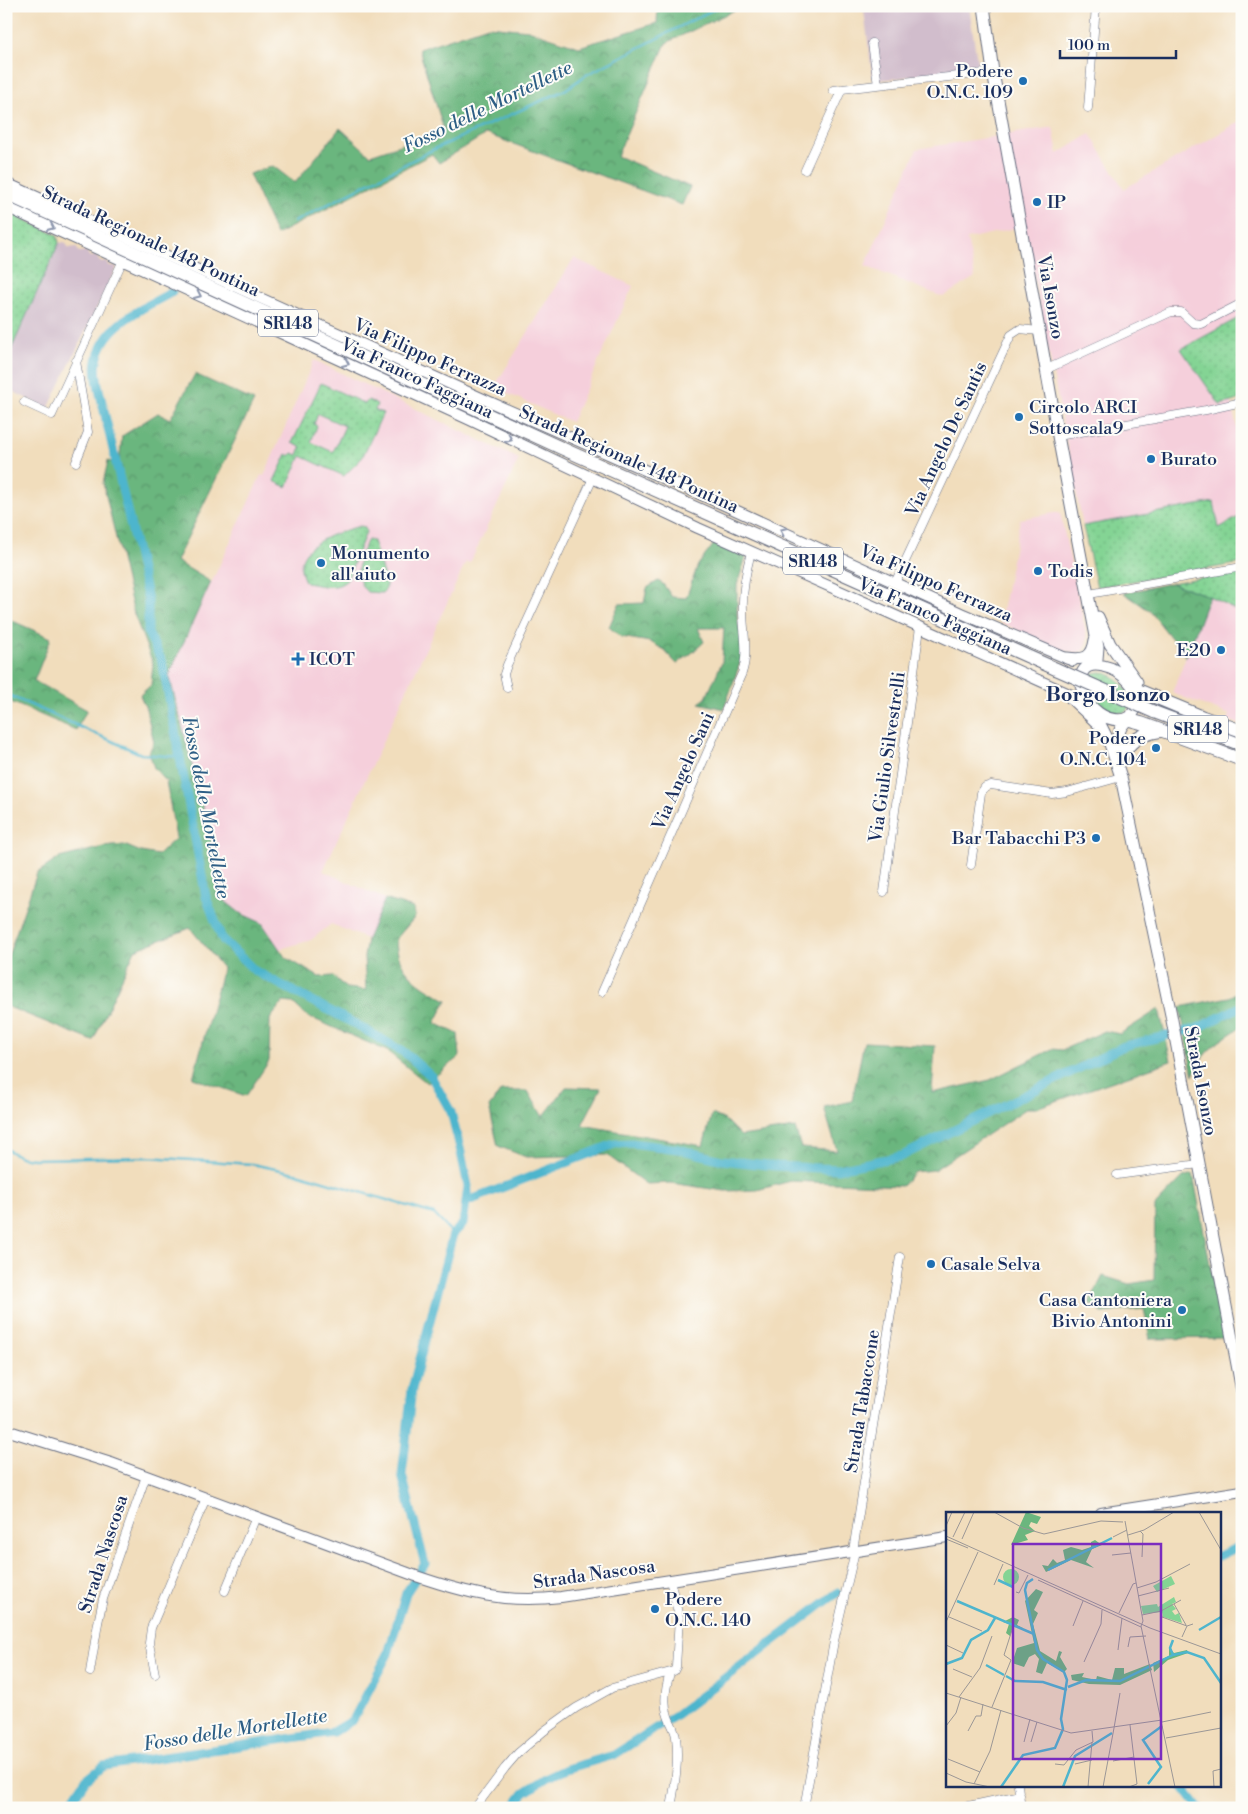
<svg xmlns="http://www.w3.org/2000/svg" width="1248" height="1814" viewBox="0 0 1248 1814" font-family="'Libre Bodoni',serif">
<defs>
<pattern id="grass-dots" width="8" height="8" patternUnits="userSpaceOnUse" patternTransform="scale(1.25)"><rect width="8" height="8" fill="#84d494"/><path d="M2 2h.1M6 6h.1" fill="none" stroke="#71b682" stroke-width="1.8" stroke-linecap="round"/></pattern>
<pattern id="forest-crowns" width="20" height="18" patternUnits="userSpaceOnUse" patternTransform="scale(1.25)"><rect width="20" height="18" fill="#6bb67e"/><path d="M2 6a3 3 0 1 1 6 0M12 15a3 3 0 1 1 6 0" fill="none" stroke="#57946a"/></pattern>
</defs>
<rect width="100%" height="100%" fill="#fdfcf7"/>
<filter id="ink" filterUnits="userSpaceOnUse"><feTurbulence type="fractalNoise" baseFrequency=".02" numOctaves="2"/><feDisplacementMap in="SourceGraphic" scale="10" xChannelSelector="R" yChannelSelector="G"/><feConvolveMatrix kernelMatrix="1 2 1 2 8 2 1 2 1" color-interpolation-filters="sRGB"/></filter>
<filter id="wash" filterUnits="userSpaceOnUse"><feTurbulence type="fractalNoise" baseFrequency=".0096" numOctaves="4" result="noise"/><feDisplacementMap in="SourceGraphic" scale="20" xChannelSelector="R" yChannelSelector="G"/><feGaussianBlur stdDeviation="1.12" result="paint"/><feColorMatrix in="noise" values="0 0 0 0 0 0 0 0 0 0 0 0 0 0 0 0 0 1.4 0 .05"/><feComposite in="paint" operator="in"/></filter>
<g filter="url(#wash)">
<rect width="100%" height="100%" fill="#f1ddbc"/>
<path fill="#f5cfdb" d="M1242,120V316L1181,349L1231,403L1242,451V515L1219,528L1214,502L1083,526L1024,226L967,239L975,277L943,297L865,266L917,149L1053,127L1058,154L1090,134L1124,189Z
M574,258L633,286L571,422L504,392L505,389L496,384Z
M314,360L519,459L470,563L466,562L323,871L385,899L367,939L331,924L311,940L280,949L262,923L240,913L225,901L219,871L169,675L261,475L264,476Z
M1060,512L1087,638L1085,649L1077,653L1058,649L1000,622L1020,519Z
M1209,596L1242,613V725L1228,720L1230,715L1172,693Z"/>
<path fill="#d1bdcc" d="M902,6H969L978,68L873,81L864,11Z
M65,242L69,248L76,247L79,252L86,251L90,257L96,256L100,262L106,261L110,266H117L48,409L6,388V361L59,243Z"/>
<path fill="url(#grass-dots)" stroke="#508279" fill-rule="evenodd" d="M6,211L57,235L59,243L6,361Z
M1242,316V399L1220,405L1181,349Z
M321,383L365,404L368,400L377,404L375,410L383,413L362,458L344,476L301,456L287,487L274,481L287,454L290,456L292,453L298,455L301,447L292,443ZM318,414L345,426L333,452L311,442L317,426L314,424Z
M1214,502L1219,528L1242,515V563L1097,587L1083,526Z
M360,526L365,527L366,532L347,580C335,591 321,585 306,583C285,547 335,533 360,526Z
M368,540L373,541L386,584V589L382,593L367,592C352,578 359,555 368,540Z
M1242,571V613L1209,596L1171,583Z
M1101,672C1112,674 1121,681 1126,690C1129,695 1131,700 1130,705C1125,726 1082,699 1090,676L1093,673Z"/>
<path fill="url(#forest-crowns)" stroke="#43726e" d="M658,6H743L666,43L617,156L690,187L682,205L486,134L439,163L432,154L276,235L249,174L273,166L295,183L340,128L370,155L444,130L419,49L488,26L528,30L579,47L657,23Z
M195,374L254,401L176,561L211,582L169,675L219,871L225,901L240,913L262,923L285,957L319,977L333,976L346,988L366,990L364,957L367,939L385,899L413,908L415,917L396,939C396,972 421,986 447,1000L435,1023L458,1034L460,1056L427,1083L387,1051L307,1016L293,1003L283,1002L270,1019L269,1061L246,1096L193,1078L223,968L190,928L135,950L93,1041L6,1006V962L37,873L59,858L103,847L124,845L141,852L158,855L176,838L166,781L154,768L149,752L154,742L146,709L140,695L151,685L153,664L134,614L103,483L108,461L119,464L122,436L158,413L170,419Z
M714,544L746,557L737,585V616L743,647L740,663L724,709L699,703L706,698L722,662L724,628H698L704,642L693,652L677,664L663,649L650,642L621,637L609,627L619,604L644,603L647,588L658,581L663,584L672,597L686,598L698,565Z
M1171,583L1209,596L1186,657L1150,611L1124,593Z
M6,618L51,638L34,681L87,710L76,730L6,700Z
M1242,989V1026C1219,1042 1203,1049 1193,1076L1180,1007L1229,997Z
M1159,1009L1171,1061L1036,1108H1027L934,1170L914,1172L902,1186L791,1181L757,1190L725,1191L671,1183L646,1184L607,1155L526,1157L498,1146L489,1107L501,1091H528L543,1117L566,1087L601,1088L582,1125L703,1146L712,1114L725,1120L741,1136L795,1128L801,1148L837,1151L824,1107L852,1101L864,1042L935,1046L932,1093L990,1080L1052,1049L1062,1050L1105,1031L1120,1034Z
M1193,1174L1224,1338L1150,1339L1144,1309L1102,1313L1089,1303L1103,1276L1129,1284L1154,1280L1155,1206L1183,1177Z"/>
<g fill="none" stroke-linecap="round" stroke-linejoin="round">
<path stroke="#4eb5cd" stroke-width="2.5" d="M294,222L430,151L565,90L586,75L720,6
M6,694L141,754L180,757
M6,1149L20,1157L33,1159L147,1157L252,1164L300,1174L434,1214L453,1234"/>
<path stroke="#4eb5cd" stroke-width="9" d="M466,1202L614,1144L631,1143L678,1149L722,1160L776,1166L838,1169L902,1156L1124,1046L1198,1028L1242,1006
M1219,1556L1242,1545
M1181,1785L1199,1808
M67,1808L85,1781L104,1766L333,1732L353,1720L388,1654L406,1593L425,1564L402,1475L412,1389L453,1234L463,1224L468,1186L460,1148L451,1112L431,1076L405,1053L355,1024L255,971L222,939L206,897L162,661L148,633V600L98,385C97,378 95,369 97,361C103,324 143,309 172,292
M513,1808L524,1793L547,1778L566,1769L614,1755L676,1715L837,1593"/>
</g>
</g>
<g filter="url(#ink)">
<g fill="none" stroke-linecap="round" stroke-linejoin="round">
<g stroke="#666c7f" stroke-width="9">
<path id="minor" d="M872,43L878,85
M833,90L993,72
M1088,108L1096,6
M805,170L842,89
M1047,369L1171,312H1181L1193,323L1201,324L1242,303
M24,402L52,415L123,260
M1058,436L1206,410L1242,402
M76,462L88,432L76,361
M895,583L1011,335L1020,329L1039,331
M1089,594L1242,567
M507,688L504,674L507,665L593,478
M971,865L981,793L985,787L991,785L1052,794L1067,792L1121,777
M884,892L920,627
M602,992L742,673C749,653 743,632 743,610C742,590 746,571 751,552
M1117,1175L1199,1164
M853,1551L900,1257
M225,1591L256,1517
M90,1672L98,1623L103,1599L146,1476
M670,1673C666,1686 663,1703 668,1716C670,1723 675,1729 676,1737C679,1761 675,1785 671,1808
M155,1674L149,1643L151,1628L206,1498
M1018,1785L1021,1808
M475,1808L505,1768L518,1753L544,1731L576,1708L612,1688L674,1671L676,1667L679,1617L670,1580
M804,1808L834,1641L855,1551
M959,1808L1020,1795"/>
</g>
<g stroke="#666c7f" stroke-width="12">
<path id="tertiary" d="M6,183L490,402L722,504L961,613L1073,661
M6,207L468,419L698,528L887,612L1087,702
M1071,699L1102,728
M6,1430L111,1463L416,1576C466,1593 507,1604 561,1597L947,1537
M1101,1513L1242,1491"/>
</g>
<g stroke="#666c7f" stroke-width="13">
<path id="secondary" d="M984,6L993,72L1058,436L1098,647L1097,659L1093,665
M1098,617L1110,644L1137,682
M1067,658C1084,660 1092,659 1095,640
M1092,708L1110,744L1121,777L1171,1015L1242,1391
M1121,761C1120,751 1117,740 1120,730C1123,721 1132,718 1135,709C1144,690 1120,669 1103,666C1061,656 1084,728 1126,719"/>
</g>
<g stroke="#666c7f" stroke-width="14">
<path id="primary" d="M6,194L570,452L1056,669
M1133,688L1203,717L1242,731
M1154,712L1242,745
M1126,719L1141,723L1242,760
M1121,759C1128,741 1141,734 1160,731"/>
</g>
<use href="#minor" stroke="#fff" stroke-width="8"/>
<use href="#tertiary" stroke="#fff" stroke-width="10"/>
<use href="#secondary" stroke="#fff" stroke-width="11"/>
<use href="#primary" stroke="#fff" stroke-width="12"/>
<g stroke="#666c7f" stroke-width="14" stroke-linecap="butt">
<path id="primary-bridge" d="M1056,669L1154,712"/>
</g>
<use href="#primary-bridge" stroke="#fff" stroke-width="12"/>
</g>
<defs><path id="oneway-chevron" d="M-2-3.5L2.5 0L-2 3.5" fill="none" stroke-width="1.6" stroke-linecap="round" stroke-linejoin="round" transform="scale(1.25)"/></defs>
<g stroke="#8d97ae">
<use href="#oneway-chevron" transform="translate(51 227) rotate(25)"/>
<use href="#oneway-chevron" transform="translate(198 295) rotate(25)"/>
<use href="#oneway-chevron" transform="translate(346 363) rotate(25)"/>
<use href="#oneway-chevron" transform="translate(509 439) rotate(25)"/>
<use href="#oneway-chevron" transform="translate(783 531) rotate(-156)"/>
</g>
</g>
<g fill="#1f6fb2" stroke="#fdfcf7" stroke-width="2">
<circle cx="1023" cy="81" r="5"/>
<circle cx="1037" cy="202" r="5"/>
<circle cx="1019" cy="417" r="5"/>
<circle cx="1151" cy="459" r="5"/>
<circle cx="321" cy="563" r="5"/>
<circle cx="1038" cy="571" r="5"/>
<circle cx="1221" cy="650" r="5"/>
<path d="M295.5 651.5h5v5h5v5h-5v5h-5v-5h-5v-5h5z"/>
<circle cx="1156" cy="748" r="5"/>
<circle cx="1096" cy="838" r="5"/>
<circle cx="931" cy="1264" r="5"/>
<circle cx="1182" cy="1310" r="5"/>
<circle cx="655" cy="1609" r="5"/>
</g>
<g text-anchor="middle" stroke-width="4" stroke-linejoin="round" paint-order="stroke">
<g fill="#fdfcf7" stroke="#5f6c8c" stroke-width="1">
<rect x="258" y="309.5" width="60" height="27" rx="4"/>
<rect x="783" y="547.5" width="60" height="27" rx="4"/>
<rect x="1168" y="715.5" width="60" height="27" rx="4"/>
</g>
<g font-size="16" font-weight="bold" fill="#1b2f5e">
<text x="288" y="329">SR148</text>
<text x="813" y="567">SR148</text>
<text x="1198" y="735">SR148</text>
</g>
<g font-size="18" fill="#1b2f5e" stroke="#fdfcf7" text-anchor="start">
<text x="1013" y="77" text-anchor="end">Podere<tspan x="1013" dy="21">O.N.C. 109</tspan></text>
<text x="1047" y="208">IP</text>
<text x="1029" y="413">Circolo ARCI<tspan x="1029" dy="21">Sottoscala9</tspan></text>
<text x="1161" y="465">Burato</text>
<text x="331" y="559">Monumento<tspan x="331" dy="21">all'aiuto</tspan></text>
<text x="1048" y="577">Todis</text>
<text x="1211" y="656" text-anchor="end">E20</text>
<text x="309" y="665">ICOT</text>
<text x="1146" y="744" text-anchor="end">Podere<tspan x="1146" dy="21">O.N.C. 104</tspan></text>
<text x="1086" y="844" text-anchor="end">Bar Tabacchi P3</text>
<text x="941" y="1270">Casale Selva</text>
<text x="1172" y="1306" text-anchor="end">Casa Cantoniera<tspan x="1172" dy="21">Bivio Antonini</tspan></text>
<text x="665" y="1605">Podere<tspan x="665" dy="21">O.N.C. 140</tspan></text>
</g>
<g font-size="18" fill="#1b2f5e" stroke="#fdfcf7">
<text transform="translate(151 241) rotate(25)" y="6">Strada Regionale 148 Pontina</text>
<text transform="translate(1051 297) rotate(80)" y="6">Via Isonzo</text>
<text transform="translate(430 357) rotate(24)" y="6">Via Filippo Ferrazza</text>
<text transform="translate(417 378) rotate(25)" y="6">Via Franco Faggiana</text>
<text transform="translate(946 439) rotate(-65)" y="6">Via Angelo De Santis</text>
<text transform="translate(629 459) rotate(24)" y="6">Strada Regionale 148 Pontina</text>
<text transform="translate(936 583) rotate(24)" y="6">Via Filippo Ferrazza</text>
<text transform="translate(935 616) rotate(24)" y="6">Via Franco Faggiana</text>
<text transform="translate(887 757) rotate(-82)" y="6">Via Giulio Silvestrelli</text>
<text transform="translate(683 771) rotate(-66)" y="6">Via Angelo Sani</text>
<text transform="translate(1201 1081) rotate(79)" y="6">Strada Isonzo</text>
<text transform="translate(862 1401) rotate(-81)" y="6">Strada Tabaccone</text>
<text transform="translate(103 1554) rotate(-72)" y="6">Strada Nascosa</text>
<text transform="translate(594 1574) rotate(-8)" y="6">Strada Nascosa</text>
</g>
<g font-size="19" font-style="italic" fill="#2d5e85" stroke="#fdfcf7">
<text transform="translate(487 106) rotate(-26)" y="7">Fosso delle Mortellette</text>
<text transform="translate(207 807) rotate(79)" y="7">Fosso delle Mortellette</text>
<text transform="translate(235 1729) rotate(-9)" y="7">Fosso delle Mortellette</text>
</g>
<g font-size="20" font-weight="bold" fill="#1b2f5e" stroke="#fdfcf7">
<text x="1108" y="701">Borgo Isonzo</text>
</g>
</g>
<g transform="translate(946 1512)">
<rect width="275" height="275" fill="#f1ddbc"/>
<path d="M57 65a8 8 0 1 1 16 0a8 8 0 1 1-16 0ZM225,64L229,72L211,80L207,74ZM228,85L230,90L226,92L230,97L226,99L229,103L233,101L236,111L217,105L216,100L197,102L195,94L211,92L212,95Z" fill="#84d494"/>
<path d="M80,0L95,5L91,12L85,10L83,14L89,19L79,23L82,28L65,33ZM149,28L156,33L146,37L140,50L148,56L125,48L100,60L96,53L102,54L107,47L111,51L119,48L117,38L125,35L136,38L145,35V30ZM90,77L97,80L88,98L92,101L87,112L94,139L110,149L113,139L116,140L114,145L121,157L118,160L101,151L96,162L90,160L93,147L89,142L83,145L78,155L66,151L71,136L88,131L79,89ZM67,105L73,108L71,113L77,116L67,115L64,124L60,121L63,112L57,110ZM223,136L228,141L241,138L242,141L222,148L208,160L207,151L223,144ZM204,152L206,158L174,173L143,172L126,168L125,163L138,161L136,165L150,168L151,164L166,168L169,156H178V162Z" fill="#6bb67e"/>
<path fill="none" stroke="#4eb5cd" stroke-width="2.5" d="M102,58L166,26M52,68L67,75M11,89L88,122M253,118L275,105M227,128L224,136L227,143M0,152L16,146L25,128L42,118L49,106M40,153L58,163M60,164L69,169L97,170L121,178M122,175L140,168L174,169L227,143L241,140L258,146L275,171M202,272L215,255L197,228L216,214M55,275L77,243L109,236L117,217L115,207L121,168L118,160L97,147L91,138L79,78L81,71L87,67M117,275L129,244L166,221"/>
<path fill="none" stroke="#9b9796" stroke-width="1" d="M48,0L77,16L98,22L155,9L177,10M253,0L275,38M179,9L197,109L195,114L229,275M0,14L6,0M194,19L197,22L196,45M182,23L198,18L228,0M0,24L204,116L275,142M7,25L19,0M167,25L181,18M0,27L22,36M16,27L28,0M166,43L185,41M92,68L195,115M48,73L57,52M191,76L210,70L244,52M70,80L73,81L82,63M192,84L223,76M228,92L240,113M215,99L216,105L241,114M173,101L187,72L190,71M196,103L215,99L235,88M3,105L36,119M0,110L32,40M127,114L137,89M236,125L241,114L247,112M0,133L17,141M182,135L184,125L200,124M172,138L176,106M138,150L155,112L156,98M7,157L26,165M0,181L125,221L216,208M13,185L34,156L46,124M46,195L65,148L58,143L67,115M216,210L265,200M0,214L10,201L15,185M168,216L174,181M22,219L30,204H35L37,192M220,226L275,216M78,230L84,207M85,230L91,210M2,247L34,260M167,249L188,245M109,252L118,253L130,238L147,230L146,219M129,252L146,248M0,261L20,270L44,275M28,272L44,239L55,198M142,275L146,230M157,275L168,216M183,275L191,272L184,213M268,275L267,259L275,257"/>
<path fill="#7b2cbf" fill-opacity="0.15" stroke="#7b2cbf" stroke-width="2.5" d="M67,32H215V247H67Z"/>
<rect width="275" height="275" fill="none" stroke="#1b2f5e" stroke-width="2.5"/>
</g>
<rect width="1248" height="1814" fill="none" stroke="#fdfcf7" stroke-width="25"/>
<path d="M1060 50v8h116v-8" fill="none" stroke="#1b2f5e" stroke-width="2.5"/>
<text x="1068" y="50" font-size="15" fill="#1b2f5e" stroke="#fdfcf7" stroke-width="4" paint-order="stroke">100 m</text>
</svg>
